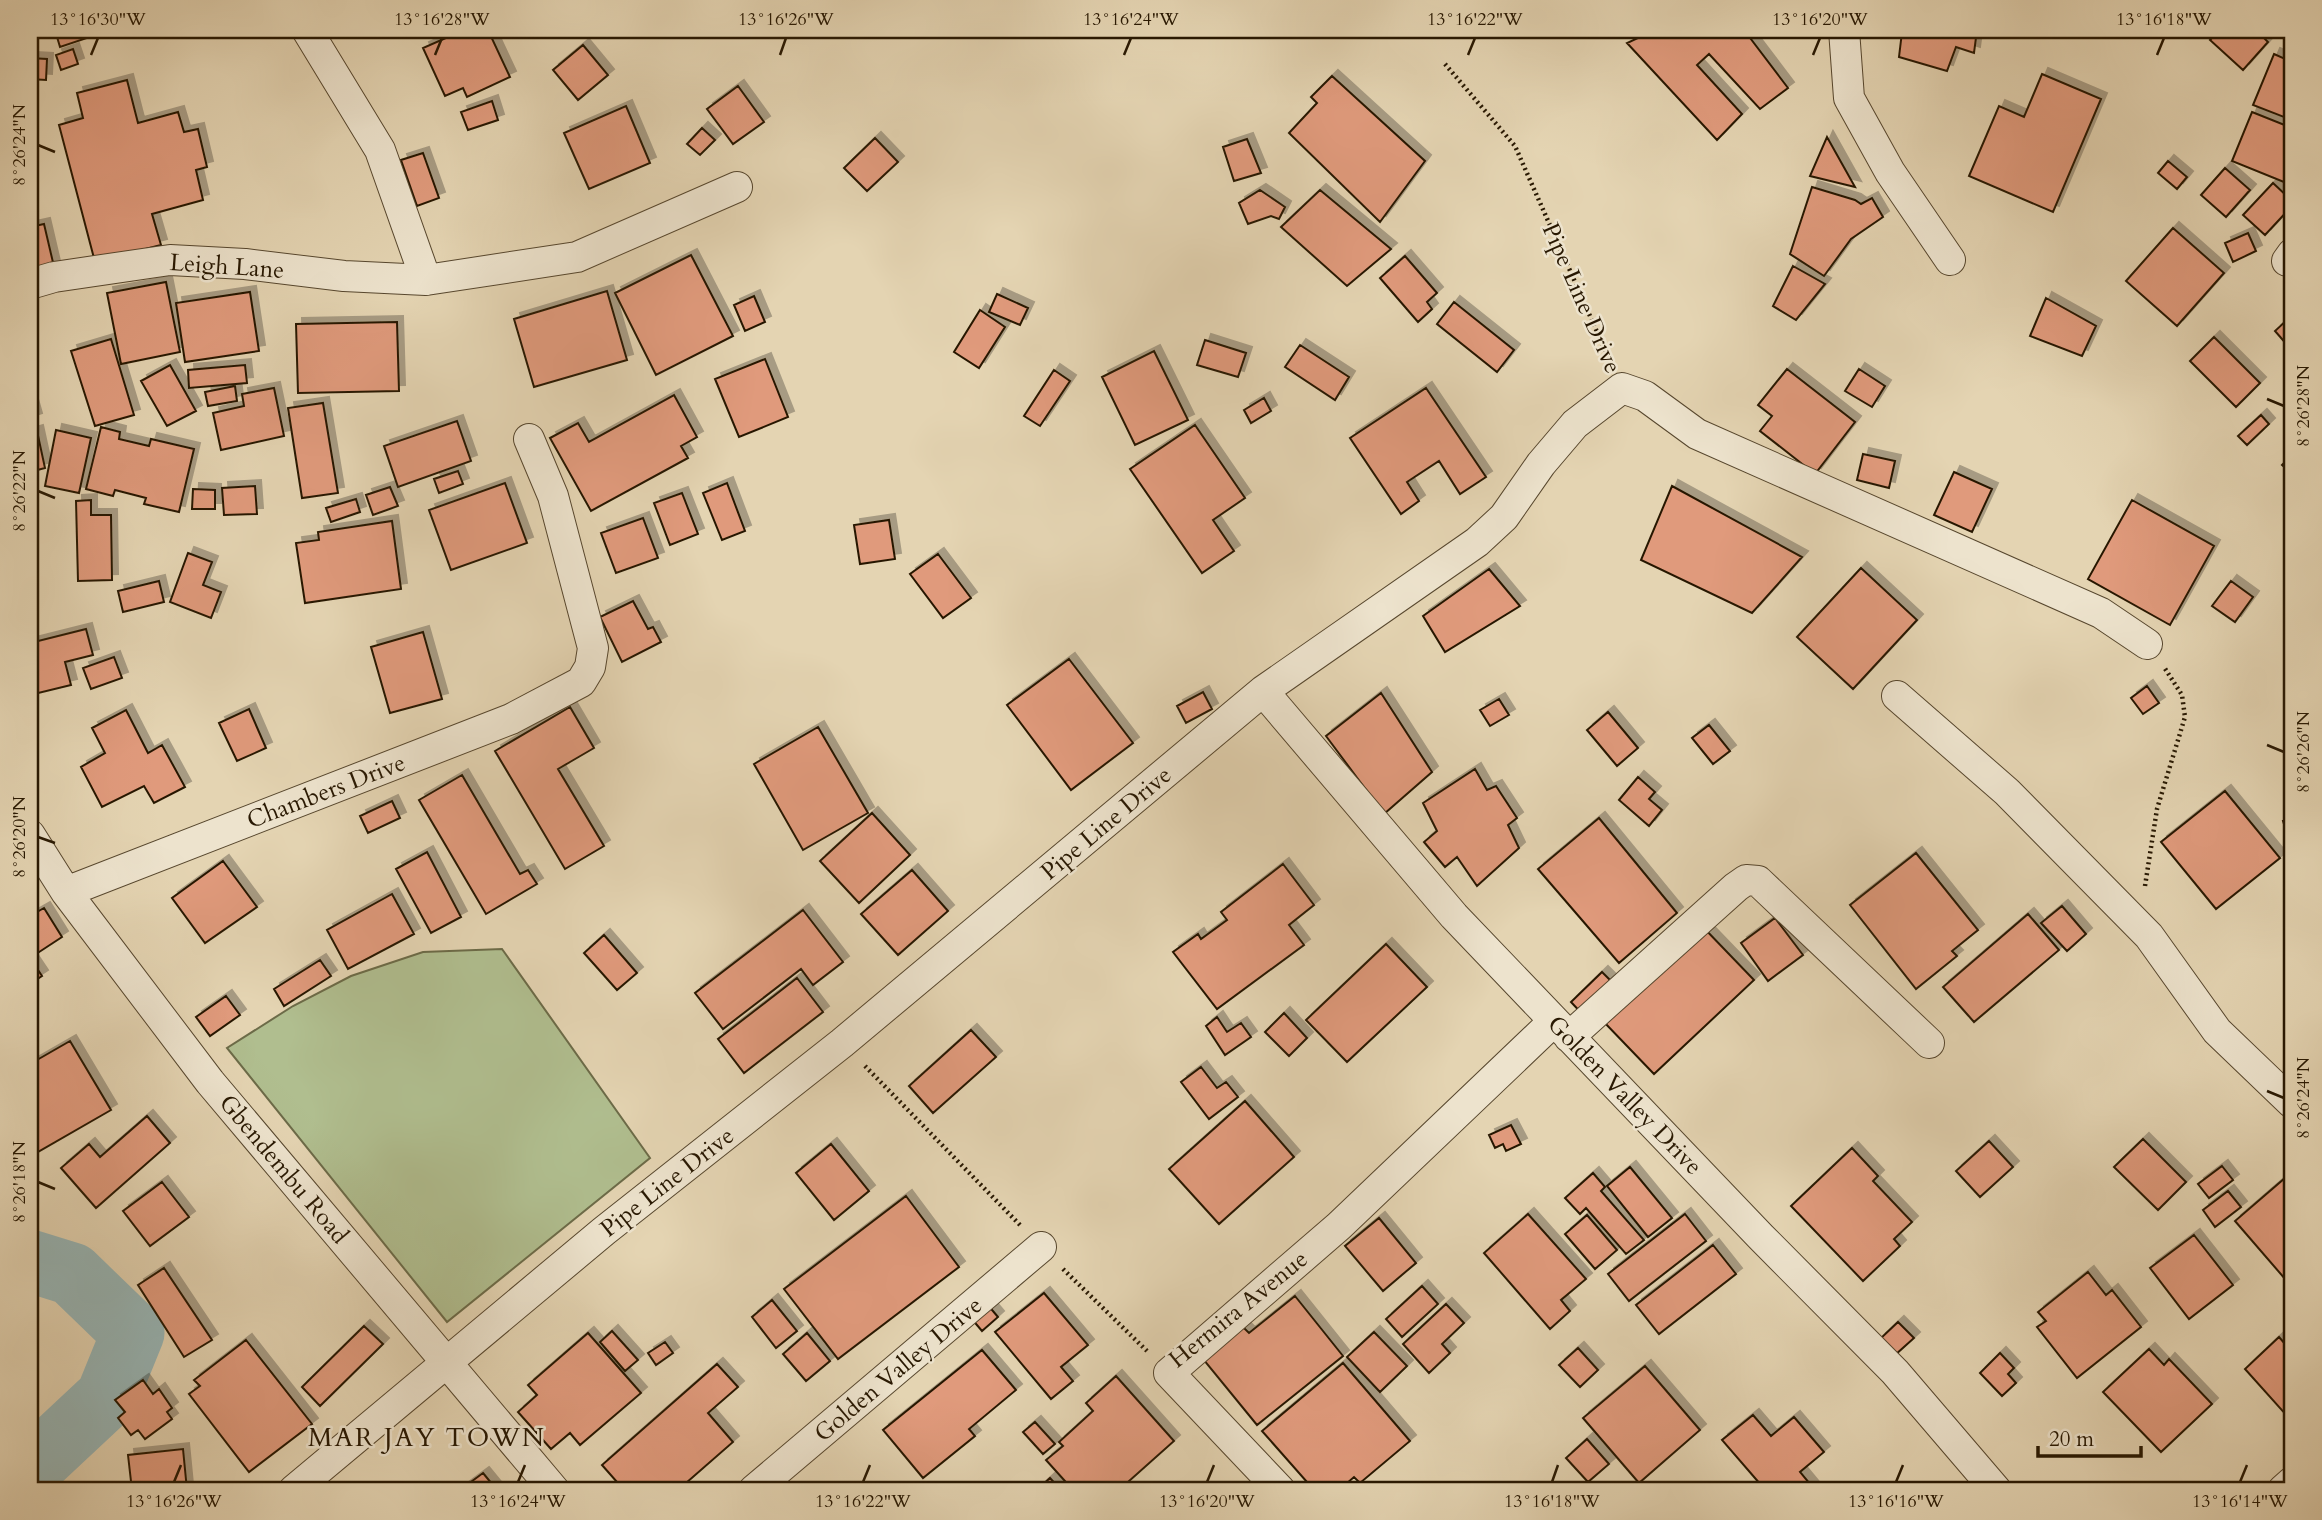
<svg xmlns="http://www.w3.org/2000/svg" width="2322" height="1520" viewBox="0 0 2322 1520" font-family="Cardo,serif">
<defs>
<filter id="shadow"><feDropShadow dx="6" dy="-6" stdDeviation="0" flood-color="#0004"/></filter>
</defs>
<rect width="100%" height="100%" fill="#e4d4b2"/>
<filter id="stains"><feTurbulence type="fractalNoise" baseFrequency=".00286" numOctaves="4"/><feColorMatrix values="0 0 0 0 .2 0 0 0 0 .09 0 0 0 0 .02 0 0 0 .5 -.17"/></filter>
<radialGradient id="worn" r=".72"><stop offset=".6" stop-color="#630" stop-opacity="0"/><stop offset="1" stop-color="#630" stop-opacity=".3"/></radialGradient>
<path fill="#b0be8f" stroke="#6c6b48" stroke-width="2" d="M502,949L650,1158L447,1322L227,1048L293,1006L351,976L423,952Z"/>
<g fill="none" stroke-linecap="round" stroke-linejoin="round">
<path stroke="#98b6b6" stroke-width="63" d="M30,1261L72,1274L133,1333L107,1397L30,1469"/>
</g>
<path fill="#e09a7b" stroke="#281802" stroke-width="2" filter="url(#shadow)" d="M55,30H87L90,37L60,47Z
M464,30H488L510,77L467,97L463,88L445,96L423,48Z
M1655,30H1744L1788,88L1760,109L1709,54L1697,65L1742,114L1717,140L1627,43Z
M1896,30H1977L1974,53L1956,47L1947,71L1899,57L1902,32Z
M2219,30H2256L2268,42L2243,70L2210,40Z
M583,45L608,75L578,100L553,70Z
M73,49L78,64L61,70L56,55Z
M2274,54L2292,62V120L2253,105Z
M30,58L47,59L46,80L30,79Z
M2042,74L2101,99L2053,212L1969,176L1999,106L2024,117Z
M1332,76L1425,161L1380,222L1289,133L1317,103L1311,97Z
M127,80L138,123L178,112L184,132L198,129L207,167L196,170L203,200L152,214L161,245L95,262L59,125L83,118L77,93Z
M738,86L764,122L733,144L707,109Z
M492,101L498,120L468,130L461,112Z
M626,106L650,163L589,189L564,133Z
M2252,112L2292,128V175L2289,184L2232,161Z
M702,128L715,140L700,155L687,144Z
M1827,137L1855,187L1810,176Z
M875,138L898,162L867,191L844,168Z
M1247,139L1261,173L1234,181L1223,147Z
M423,153L439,198L417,206L401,160Z
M2168,161L2187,177L2177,189L2158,173Z
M2225,168L2250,190L2226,217L2201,195Z
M2273,183L2292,201V206L2265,235L2243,215Z
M1812,187L1855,200L1861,204L1872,198L1883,217L1851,239L1824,276L1790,254Z
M1260,190L1285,207L1279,219L1271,216L1248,224L1239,203Z
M1320,190L1391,249L1347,286L1281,227Z
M44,224L55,271L30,277V227Z
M2173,228L2224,273L2177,326L2126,281Z
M2248,233L2256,251L2233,262L2225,243Z
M691,255L733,336L656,375L615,293Z
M1405,256L1437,293L1427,302L1432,309L1418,322L1380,278Z
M1793,266L1825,284L1796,320L1773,306Z
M166,282L180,352L121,364L107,293Z
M607,291L627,360L534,387L514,319Z
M250,292L259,351L185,362L176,303Z
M997,294L1028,308L1020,325L989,312Z
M754,296L765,322L745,331L734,305Z
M2046,298L2096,326L2082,356L2030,336Z
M1454,302L1514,350L1497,372L1437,324Z
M980,310L1005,327L979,368L954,352Z
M2288,319L2292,323V344L2289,347L2275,331Z
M397,322L399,391L298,393L296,324Z
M2214,337L2260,383L2236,407L2190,361Z
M111,339L134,415L95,426L71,351Z
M1205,340L1246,353L1238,377L1197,365Z
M1300,345L1349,377L1335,400L1285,367Z
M1154,351L1188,420L1135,445L1102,377Z
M765,359L788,417L739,437L715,379Z
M170,365L196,411L167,426L141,381Z
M245,365L247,383L189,388L188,370Z
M1787,369L1855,422L1815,474L1760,431L1772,416L1758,405Z
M1859,369L1885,386L1872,407L1845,391Z
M1054,370L1070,381L1040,426L1024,416Z
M235,386L237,401L208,406L205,392Z
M274,388L284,436L221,450L213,413L244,406L242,394Z
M1426,388L1486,477L1460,494L1439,461L1407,482L1419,501L1401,514L1350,438Z
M674,395L697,437L681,446L688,458L591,511L550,438L578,423L589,442Z
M30,398L36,419L30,421Z
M1264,398L1271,411L1251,423L1244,410Z
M323,403L338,493L302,498L288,408Z
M2261,415L2269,424L2247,445L2238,436Z
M457,421L471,461L398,487L384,446Z
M1195,425L1245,498L1213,520L1234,551L1202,573L1130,469Z
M101,427L120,432L119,439L149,446L151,439L194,449L179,512L144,504L146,498L115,490L113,496L86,489Z
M56,430L91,438L79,493L45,486Z
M37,431L45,468L30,472V433Z
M1863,454L1895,461L1889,488L1857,480Z
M2292,455V474L2282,465Z
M458,471L463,484L439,493L434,479Z
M1954,472L1992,489L1972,532L1934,515Z
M505,483L527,543L451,570L429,510Z
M727,483L745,531L722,540L703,493Z
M255,486L257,514L224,515L222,488Z
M1672,486L1802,557L1752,613L1641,560Z
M390,487L398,506L373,515L366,495Z
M193,489L215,490V509H192Z
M682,493L698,534L670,545L654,503Z
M356,499L360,512L331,522L326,508Z
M91,500V515H111L112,580L78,581L76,501Z
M2132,500L2214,546L2170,625L2088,579Z
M643,518L658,558L616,573L601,533Z
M889,520L895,559L860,564L854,525Z
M392,521L401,589L305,603L296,543L319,540L318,532Z
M188,553L212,562L203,585L221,592L211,618L170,602Z
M938,554L971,598L943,618L910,574Z
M1861,568L1917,620L1853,689L1797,637Z
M1489,569L1520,606L1445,652L1423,616Z
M159,581L164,602L123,612L118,591Z
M2231,581L2253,597L2235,622L2212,606Z
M633,601L648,629L653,627L661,642L622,662L600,617Z
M86,629L93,655L65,662L71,685L30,695V643Z
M423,632L442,699L390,713L371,647Z
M114,657L122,678L91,689L83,668Z
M1069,659L1133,743L1071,790L1007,705Z
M2147,686L2159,703L2143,714L2131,698Z
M1203,692L1212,709L1186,723L1177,706Z
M1381,693L1432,772L1384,814L1326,736Z
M1499,699L1509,715L1490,726L1480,710Z
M570,707L594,748L558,769L604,846L565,869L495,751Z
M249,709L266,748L237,761L219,723Z
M126,710L148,753L162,745L185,787L154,803L144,786L102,807L81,767L105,753L92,728Z
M1608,712L1638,748L1617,766L1587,730Z
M1709,725L1730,751L1713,764L1692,738Z
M818,727L868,813L803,850L754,764Z
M1475,769L1487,790L1496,786L1517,818L1508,825L1519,848L1477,886L1457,857L1445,867L1424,842L1437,831L1423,803Z
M462,775L520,874L528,870L537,884L486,914L419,800Z
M1638,777L1655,792L1649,799L1662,810L1649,826L1619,800Z
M2225,791L2280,858L2216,909L2161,842Z
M392,801L400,818L368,833L360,816Z
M872,813L910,855L859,903L820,861Z
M1599,818L1677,913L1619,963L1538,869Z
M2292,818V839L2289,840L2283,821Z
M427,852L461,917L431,933L396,869Z
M1916,853L1978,930L1952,951L1957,956L1916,989L1850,905Z
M223,861L257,907L205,943L172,898Z
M1283,864L1314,905L1289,925L1304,945L1217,1009L1173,952L1198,934L1201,939L1227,920L1221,912Z
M912,870L948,911L898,955L861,914Z
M392,894L414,934L348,969L327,930Z
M2062,906L2086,934L2067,951L2041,923Z
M44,908L62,937L30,958V916Z
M803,910L843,962L813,985L801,969L723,1029L695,993Z
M2028,914L2059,950L1974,1022L1943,987Z
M1775,918L1803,955L1768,981L1741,943Z
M1702,926L1754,980L1654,1074L1602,1020Z
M604,935L637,973L617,990L584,953Z
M1386,944L1427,987L1347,1062L1306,1020Z
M30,958L42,976L30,984Z
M320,960L331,976L284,1006L274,989Z
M1602,972L1618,988L1586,1018L1571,1002Z
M797,978L823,1012L744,1073L718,1039Z
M226,996L240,1015L210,1036L196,1017Z
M1284,1013L1307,1038L1289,1056L1265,1032Z
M1217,1017L1227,1032L1241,1023L1251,1037L1225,1055L1206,1026Z
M971,1030L996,1057L933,1113L909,1086Z
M70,1041L111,1110L36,1153L30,1142V1064Z
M1201,1067L1217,1088L1226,1082L1238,1097L1209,1119L1181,1082Z
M1245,1101L1294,1157L1219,1224L1169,1169Z
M147,1116L170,1143L96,1208L61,1168L89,1144L100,1157Z
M1511,1125L1521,1144L1506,1151L1503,1144L1495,1148L1489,1135Z
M2143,1139L2186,1182L2158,1210L2114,1167Z
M1989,1141L2013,1167L1980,1197L1956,1171Z
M831,1144L869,1191L834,1220L796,1173Z
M1852,1148L1878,1176L1873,1181L1912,1222L1894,1239L1900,1246L1863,1281L1791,1206Z
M2222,1166L2233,1180L2209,1198L2198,1184Z
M1630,1167L1672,1218L1648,1237L1607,1186Z
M2292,1172V1287L2235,1221Z
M1593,1173L1605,1187L1601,1191L1644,1240L1626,1254L1586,1208L1580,1214L1565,1198Z
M162,1182L189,1217L150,1246L123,1211Z
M2228,1191L2241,1207L2215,1227L2203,1210Z
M906,1196L959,1267L838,1359L784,1289Z
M1528,1214L1586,1279L1561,1300L1570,1311L1550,1329L1484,1253Z
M1685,1214L1706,1241L1629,1301L1608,1274Z
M1587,1215L1617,1250L1595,1269L1565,1234Z
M1379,1218L1416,1263L1383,1291L1345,1246Z
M2194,1235L2233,1285L2189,1319L2150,1268Z
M1713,1245L1736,1274L1659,1334L1636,1305Z
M164,1268L212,1340L184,1357L138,1285Z
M2088,1272L2106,1295L2112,1290L2141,1327L2077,1378L2037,1327L2046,1321L2038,1312Z
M1422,1286L1438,1304L1402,1337L1386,1319Z
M1044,1293L1088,1345L1061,1367L1073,1381L1051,1399L995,1332Z
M1295,1296L1343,1356L1257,1425L1203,1359L1243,1327L1249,1333Z
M772,1300L797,1331L776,1348L752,1317Z
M987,1304L998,1317L982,1331L971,1318Z
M1446,1304L1464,1323L1442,1344L1450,1353L1429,1373L1403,1344Z
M1898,1322L1914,1338L1895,1355L1880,1339Z
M364,1326L383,1344L320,1406L302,1387Z
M612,1331L638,1360L625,1371L600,1342Z
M1374,1332L1407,1366L1380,1392L1347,1357Z
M588,1333L641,1393L580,1445L570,1433L551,1449L518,1412L537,1395L528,1385Z
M807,1333L830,1361L806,1381L783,1354Z
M2279,1337L2292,1352V1414L2288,1417L2245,1369Z
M246,1340L312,1424L249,1472L189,1394L200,1386L194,1380Z
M665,1342L673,1353L656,1365L648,1353Z
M1578,1348L1598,1370L1580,1387L1559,1365Z
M2149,1349L2164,1365L2169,1359L2212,1404L2161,1452L2103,1392Z
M982,1350L1016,1390L969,1429L975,1436L923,1478L883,1430Z
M2000,1353L2014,1368L2008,1374L2016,1383L2002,1396L1980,1373Z
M1343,1363L1410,1441L1360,1483L1354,1477L1339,1490H1314L1262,1431Z
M717,1364L738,1387L708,1413L733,1442L678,1490H624L602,1465Z
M1645,1366L1700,1430L1639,1483L1583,1418Z
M1116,1376L1174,1441L1119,1490H1073L1046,1460L1063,1446L1059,1442L1093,1411L1086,1403Z
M143,1380L153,1394L159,1389L172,1408L167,1412L172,1419L145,1439L138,1430L131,1435L118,1418L125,1412L115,1400Z
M1753,1415L1771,1436L1794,1417L1824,1452L1800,1472L1815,1490H1755L1761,1485L1722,1440Z
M1035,1422L1055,1444L1043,1454L1023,1432Z
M1587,1439L1609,1464L1588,1482L1566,1458Z
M183,1449L187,1490H132L128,1455Z
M483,1473L497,1490H460Z
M1050,1478L1061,1490H1037Z"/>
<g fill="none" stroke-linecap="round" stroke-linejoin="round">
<g stroke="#57472e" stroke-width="32">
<path id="street" d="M307,30L380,150L426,280
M1844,30L1849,98L1890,172L1950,260
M2287,261L2292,254
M30,284L54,277L170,260L245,264L344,276L426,280L577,257L737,187
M1263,691L1454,916L1761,1237L1895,1372L1996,1490
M1897,696L2007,792L2149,936L2217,1031L2292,1103
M30,835L66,892L210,1082L554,1490
M66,892L511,719L581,682L590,667L593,648L553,496L529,439
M1569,1037L1736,887L1746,880L1758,881L1929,1043
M294,1490L604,1231L842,1043L1263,691L1477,542L1504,517L1541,464L1575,424L1622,388L1645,396L1697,434L2101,613L2147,644
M754,1490L1041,1247
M1280,1490L1169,1373L1339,1226L1554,1021
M2283,1490L2292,1482"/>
</g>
<path stroke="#281802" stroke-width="4.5" stroke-dasharray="2 3.5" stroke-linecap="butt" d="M1445,64L1515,146L1609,359
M2145,886L2157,809L2185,717L2182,695L2164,667
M865,1066L1020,1225
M1063,1269L1147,1351"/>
<use href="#street" stroke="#ede3cd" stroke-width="30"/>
</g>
<path fill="none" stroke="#281802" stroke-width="2.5" d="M91,55L98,38M435,55L442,38M780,55L786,38M1124,55L1131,38M1468,55L1475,38M1813,55L1820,38M2157,55L2164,38M38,145L55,152M2267,399L2284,406M38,491L55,498M2267,745L2284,752M38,837L55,843M2267,1091L2284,1098M38,1182L55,1189M174,1482L181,1465M518,1482L525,1465M863,1482L870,1465M1207,1482L1214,1465M1552,1482L1558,1465M1896,1482L1903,1465M2240,1482L2247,1465"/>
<g text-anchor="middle" stroke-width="5" stroke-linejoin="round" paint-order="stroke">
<g font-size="24" fill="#281802" stroke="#ede3cd">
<text transform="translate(227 266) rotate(4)" y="8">Leigh Lane</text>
<text transform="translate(1582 298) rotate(66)" y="8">Pipe Line Drive</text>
<text transform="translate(326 791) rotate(-21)" y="8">Chambers Drive</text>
<text transform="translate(1106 823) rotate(-40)" y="8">Pipe Line Drive</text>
<text transform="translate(1625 1095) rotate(46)" y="8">Golden Valley Drive</text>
<text transform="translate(284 1169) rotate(50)" y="8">Gbendembu Road</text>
<text transform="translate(667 1182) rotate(-38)" y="8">Pipe Line Drive</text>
<text transform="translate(1238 1309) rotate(-39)" y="8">Hermira Avenue</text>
<text transform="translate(898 1369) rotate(-40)" y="8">Golden Valley Drive</text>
</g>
<g font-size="26" letter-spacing="2" fill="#281802" stroke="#ede3cd">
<text x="427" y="1446">MAR JAY TOWN</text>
</g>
</g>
<rect width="2322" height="1520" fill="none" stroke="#e4d4b2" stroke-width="77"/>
<path d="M2038 1446v10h103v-10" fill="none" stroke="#281802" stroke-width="3.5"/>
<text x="2049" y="1446" font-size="21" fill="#281802" stroke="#ede3cd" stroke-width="5" paint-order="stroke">20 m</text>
<rect x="38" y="38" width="2246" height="1444" fill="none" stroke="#281802" stroke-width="2.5"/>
<g font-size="18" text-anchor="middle" fill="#281802">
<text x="98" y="25">13°16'30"W</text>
<text x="442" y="25">13°16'28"W</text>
<text x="786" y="25">13°16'26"W</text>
<text x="1131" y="25">13°16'24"W</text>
<text x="1475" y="25">13°16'22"W</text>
<text x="1820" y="25">13°16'20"W</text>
<text x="2164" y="25">13°16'18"W</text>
<text transform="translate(19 145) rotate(-90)" y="6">8°26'24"N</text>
<text transform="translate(2303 406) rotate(-90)" y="6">8°26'28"N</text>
<text transform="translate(19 491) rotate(-90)" y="6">8°26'22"N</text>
<text transform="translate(2303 752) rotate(-90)" y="6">8°26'26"N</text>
<text transform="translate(19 837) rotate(-90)" y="6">8°26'20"N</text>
<text transform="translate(2303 1098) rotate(-90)" y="6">8°26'24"N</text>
<text transform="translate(19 1182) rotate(-90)" y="6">8°26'18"N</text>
<text x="174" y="1507">13°16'26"W</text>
<text x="518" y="1507">13°16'24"W</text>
<text x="863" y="1507">13°16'22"W</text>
<text x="1207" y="1507">13°16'20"W</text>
<text x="1552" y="1507">13°16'18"W</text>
<text x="1896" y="1507">13°16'16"W</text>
<text x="2240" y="1507">13°16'14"W</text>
</g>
<rect width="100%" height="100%" filter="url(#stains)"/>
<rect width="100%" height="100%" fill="url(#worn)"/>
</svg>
